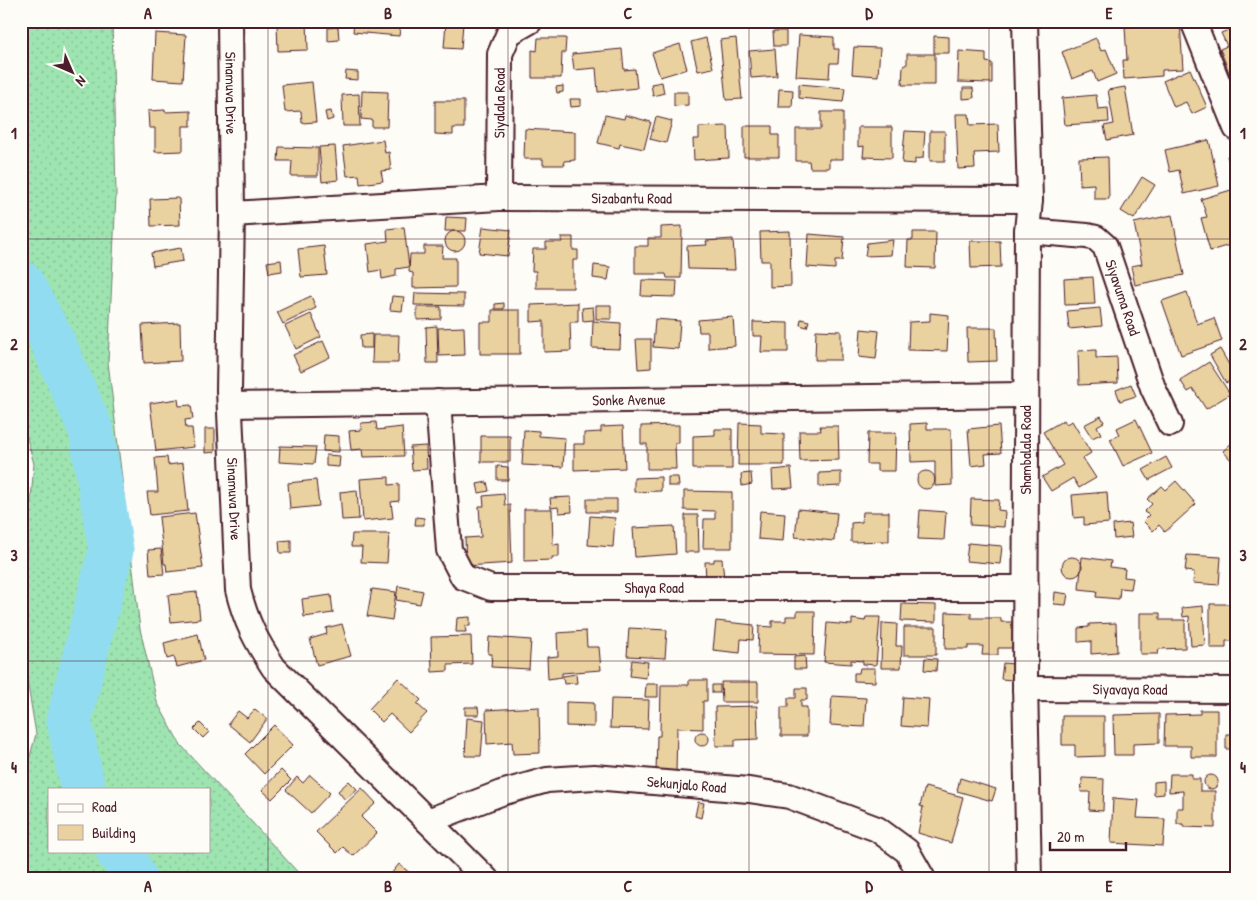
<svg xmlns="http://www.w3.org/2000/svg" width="1257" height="900" viewBox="0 0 1257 900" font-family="'Patrick Hand',sans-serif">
<defs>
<pattern id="grass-dots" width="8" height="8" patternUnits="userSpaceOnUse" patternTransform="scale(1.25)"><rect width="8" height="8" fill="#9de4b1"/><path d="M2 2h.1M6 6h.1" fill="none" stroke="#89c398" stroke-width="1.8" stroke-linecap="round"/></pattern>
</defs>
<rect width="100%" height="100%" fill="#fdfcf7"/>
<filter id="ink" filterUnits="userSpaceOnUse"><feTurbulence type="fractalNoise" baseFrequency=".02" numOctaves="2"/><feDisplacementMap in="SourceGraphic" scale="10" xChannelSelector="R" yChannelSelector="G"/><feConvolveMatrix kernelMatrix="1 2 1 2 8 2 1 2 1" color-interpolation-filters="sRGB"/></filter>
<g filter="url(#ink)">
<path fill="url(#grass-dots)" stroke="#74826e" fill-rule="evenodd" d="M21,21H112L116,194L108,362L140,629L157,702L180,744L304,879H21V789L36,734L21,644V613L34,464L21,417ZM49,789H209V851H49Z"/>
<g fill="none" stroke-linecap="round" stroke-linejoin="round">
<path stroke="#91dcf1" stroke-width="45" d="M21,283L50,336L91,430L111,550L69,720L83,789
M118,851L125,860L135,879"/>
</g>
<path fill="#ead1a0" stroke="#4a1f2b" d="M289,21H307L308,50L278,51L277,24H290Z
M354,21H401L399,36L353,32Z
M1141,21L1180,22L1183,69L1162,70V76L1124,79L1123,60H1127L1125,27L1141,26Z
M446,22L463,23L461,49L444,48Z
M338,27L339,40L328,41V28Z
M1236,27V73L1230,75L1220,49L1227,46L1221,33Z
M773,31H786V46H774Z
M155,33L186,35L183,81L153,79Z
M799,35L834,37V49H839L838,63H830L829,78L796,76Z
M934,36L949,37V53H934Z
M538,38H566L565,53H562L561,78H532V50L537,51Z
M706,38L713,68L698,71L691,42Z
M736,38L742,99L726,100L720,40Z
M1096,38L1101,51L1106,49L1116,74L1097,82L1093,71L1072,79L1062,52Z
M680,44L687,69L660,77L652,53Z
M854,47L880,48L878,76L852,74Z
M622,49L624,70L635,69L637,88L598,92L596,68L574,70L572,54Z
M775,49L777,76L751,78L749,51Z
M959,51L986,53V62L992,63V83L958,82Z
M907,54H935V85H902L903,66L907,64Z
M1190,69L1207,107L1192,114L1186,102L1174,107L1163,81Z
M346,71L358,72V80L345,79Z
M1236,79V91L1229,94L1225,84Z
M312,82L316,122L302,123L301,111L285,112L282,85Z
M662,82L664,93L653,96L651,84Z
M799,84L845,88L843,102L799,98Z
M563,86V92L557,93L556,87Z
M1125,87L1133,135L1107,140L1104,126L1114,124L1108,90Z
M963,88H973L974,98L963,99Z
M779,89L793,90L792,107H778Z
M362,91L388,92L387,127H372V120L361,119Z
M674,92H688V105L674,106Z
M359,94L360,126H343L342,95Z
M1096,95L1098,109L1108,108L1109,122L1065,125L1062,98Z
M570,99H581V106L571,107Z
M435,101H464V128H453V135L435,134Z
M165,110V112L191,111V126H183V151L155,152V128H149L148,111Z
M331,111L333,119L327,121L325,112Z
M821,112H843V159H829V168H810L809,161H796V129H821Z
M956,114H969L970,125L998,124L999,152L974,153L975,168L958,169Z
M605,115L624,119L625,115L651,122L644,149L620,144L619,148L598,143Z
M656,117L672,121L666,143L650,139Z
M728,126L729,158L694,160L693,139H699V127Z
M744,126H772V135H779V157H744Z
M858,127H892V158L863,157L864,146L858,147Z
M525,129L575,132V160L564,161L565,165H543V159H524Z
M905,131L925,132L923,158L915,159V164L902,163Z
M930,131H945V161H930Z
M383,140L385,153L389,152L391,170L381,171L383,181L360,184L359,175L347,176L343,146Z
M1209,140L1219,186L1184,194L1179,170L1170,172L1165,150Z
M335,146L338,180L322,182L319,147Z
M279,147L318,148V176H291L292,161H278Z
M1236,153V183L1227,156Z
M1108,157L1109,199H1094V184L1080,185L1079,158Z
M1142,177L1155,185L1134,219L1121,211Z
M1231,190L1236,206V243L1210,251L1201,218L1207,217L1201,199Z
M179,198L180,225L151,226L150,199Z
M1172,215L1184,275L1135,285L1131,266L1142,264L1134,223Z
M446,217L467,218L466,231H445Z
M682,226L681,278H667L666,274H635V246H648V238H661V227Z
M404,227L409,267L396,269V276L382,279L381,270L370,272L367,244L388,241L387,229Z
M483,227L511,230L508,256L479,253Z
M790,231L791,286L770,287V261H761L760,232Z
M445 241a10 10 0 1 1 20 0a10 10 0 1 1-20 0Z
M913,232H936L935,268L907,267L908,240H913Z
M809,234L844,237L842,261H835V269L807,267Z
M562,237H573V250H578V260H573V288H536V271H532L533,249H546V242H562Z
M733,239L735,270L688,269L687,246L707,245L706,241Z
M893,240L891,255L865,256L867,243Z
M970,241H1000L1001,267L971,268Z
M324,246L327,275L301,277L298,249Z
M424,246H443L442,258H456V287L413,288V273L409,272L410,254H424Z
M181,248L183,261L153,266L151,253Z
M281,260L282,271L269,273L267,262Z
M594,265L610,267L608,280L593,278Z
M1093,277L1095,304L1065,305L1064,279Z
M642,280L677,281L676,297L641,296Z
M1187,292L1197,324L1214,318L1222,341L1181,355L1162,301Z
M415,293L464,294V306L414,305Z
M311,296L316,308L283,324L277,312Z
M392,296L404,297L402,311L390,310Z
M504,303V309H495V304Z
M578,303V322H570L571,351L544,352V321L531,322V305Z
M596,305H611V319H596Z
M417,307H441V319L417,320Z
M593,307L594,320L583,321L582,308Z
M1100,308L1102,326L1069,329L1067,311Z
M492,310H520V354H480V322H492Z
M930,313L949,315L947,351L908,350L909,322L930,321Z
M311,314L321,337L296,349L285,326Z
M733,317L735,346L708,348V332H699L698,320Z
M655,319L680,321L678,349L653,347Z
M801,319L809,321L807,327L800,325Z
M593,321L621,323L620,349L592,348Z
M753,322L788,323V352H761L762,336H753Z
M180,323L181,361L144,363L142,325Z
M437,326L438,363H427L426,327Z
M464,327L465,355L439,356L438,328Z
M967,328H996L997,361L968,362Z
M861,329L879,331L876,359L859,357Z
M816,330L841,331V360H815Z
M372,334V348H361L360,335Z
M373,335H399L398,363H372Z
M636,339H651V368L638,369Z
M323,341L330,357L301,371L293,355Z
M1220,349L1236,377L1226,383L1210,355Z
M1096,350V358L1117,357L1118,383L1079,385L1078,351Z
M1209,362L1230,394L1206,409L1193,389L1188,392L1180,380Z
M1131,384L1136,396L1120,401L1116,390Z
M178,399L179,406L191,405L193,419L185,420L186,428H192L194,447L156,451L150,403Z
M1101,416L1104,422L1097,426L1101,434L1092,438L1084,425Z
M1136,419L1152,453L1123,466L1110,439L1120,435L1117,428Z
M1064,420L1066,424L1072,421L1091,453L1083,458L1096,478L1079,488L1073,478L1051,491L1042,477L1063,465L1043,432Z
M376,422L377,430L402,427L404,456L363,457L362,449L351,450L349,431L362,430L361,423Z
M739,423L761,424V433L784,434V465H738Z
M927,423V429H951L952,485L935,486V461L911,462L910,424Z
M679,425V443H675L676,469H647V444H641V426Z
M623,426L625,468L574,470V444H584V433L601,432V427Z
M820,426H838L839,460L800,461L799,431H821Z
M999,426L1001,453L985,454L986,464L971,466L968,429Z
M205,429H215V452L205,453Z
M715,429H732V469H693V436L715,435Z
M524,430L539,431V436L565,438L563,467L522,465Z
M868,433H896L895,471H877V464H867Z
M324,435L339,436V452L323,451Z
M481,436H510V462H481Z
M1236,439V457L1231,460L1223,451Z
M280,446L316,447L314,464L279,462Z
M426,446L427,469L412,470L410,447Z
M326,455L340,456L339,467L326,466Z
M167,457L168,465L183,463L188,511L150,515L147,492H158L155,458Z
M1166,457L1172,468L1149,480L1143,470Z
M497,466L508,467V480H497Z
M791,468L793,488L773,489L772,470Z
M917 480a9 9 0 1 1 18 0a9 9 0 1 1-18 0Z
M841,472V486L819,487V473Z
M751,473L752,484L742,486L741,474Z
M389,477V485L399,484V501L391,502L393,518L363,521L360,479Z
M661,477V491L634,492V478Z
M668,477H678L679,486H668Z
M316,480L319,506L290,509L288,483Z
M1176,481L1196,504L1165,532L1159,525L1153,531L1143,521L1149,515L1144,512L1152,504L1147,499L1162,486L1166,490Z
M487,482L489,491L479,493L477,484Z
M357,490L359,519L342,520L340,492Z
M684,491L732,492V548H703L704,519H715V511L684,510Z
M1107,492L1109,523L1084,525V517L1074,518L1072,495Z
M504,494L505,505H510L512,563L466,566L465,538L481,537L479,506H484L483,496Z
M571,497L572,512L559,513L558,507L551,508L550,498Z
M587,499H617V512H587Z
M971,499L999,500L998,510L1005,511L1004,527L970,525Z
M524,509H552L553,545L559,544V557H552V560L524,561Z
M798,509L837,513L834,541L795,537Z
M920,510L946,512L944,540L918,539Z
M760,511L785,513L783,541L758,539Z
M863,512H889V541L851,542V523L862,522Z
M195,513L203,568L167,572L166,564H164L159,517Z
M685,515H698L699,552H685Z
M590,516L615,518L613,547L588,545Z
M416,517L424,518V525H415Z
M1130,523L1132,537L1114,539L1113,525Z
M674,526L676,554L635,557L633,528Z
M352,534H389L387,563L361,562L362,547H351Z
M291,540V553H280L279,541Z
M968,543L1002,546L1000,564L966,561Z
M161,549L164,574L150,575L148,550Z
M1187,555L1221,557L1219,585L1193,583L1194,572L1185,571Z
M1062 567a10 10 0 1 1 20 0a10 10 0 1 1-20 0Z
M1082,557L1111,561L1110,567L1125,569L1124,577L1133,578L1131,589L1120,588L1119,599L1096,597L1097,591L1079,589Z
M714,559H722L724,578L706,579L705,562H714Z
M398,586L423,591L420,604L396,600Z
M372,589L396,592L392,620L367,616Z
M197,592L200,619L171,622L168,595Z
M1055,592L1068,594L1066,605L1054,604Z
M331,595L333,613L304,617L302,599Z
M902,604L936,605V622L901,621Z
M1210,604H1231V612H1236V641H1226V648H1210Z
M1203,606L1205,645L1191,646L1189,616L1183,617L1182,608Z
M797,611H815L814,655L758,654L759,626L772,627V621H786V616H797Z
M946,612L971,613V618H1001V622H1012V648H998V655H982L983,646H968V649H945Z
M1140,613H1160V620H1185V648L1159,649L1158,654H1140Z
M470,617V626H465L466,632H456L457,618Z
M866,617H880L876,665L863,664V661L851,660V664L824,662L827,623L852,625V619L865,621Z
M716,621L754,625L753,640L741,639L740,653L713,650Z
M882,623L897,624L896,646H902L901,668H881Z
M1116,623L1117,652L1091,654V641L1078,642V628L1089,627V624Z
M342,624L351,656L317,665L310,639L327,634L326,628Z
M904,627H936V655H904Z
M629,628L667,630L665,658L627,656Z
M586,631L587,647H599L601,670L562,673V677L548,679L547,657L558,656L557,633Z
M198,634L204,660L177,667L174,657L167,659L164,643Z
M471,636L472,664L448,665V671L432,672L431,637Z
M489,637L531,640L529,669L491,667L492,654H488Z
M805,656L806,669H794V657Z
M925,658L937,659L936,671L924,670Z
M632,660L648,662L646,678L630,676Z
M1003,663L1014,664L1012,680L1001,679Z
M860,668H875V682L854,681V673H859Z
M576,674L577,683L564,684L563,676Z
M398,678L421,700L417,704L427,713L409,732L390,714L382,722L369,709Z
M689,680H707V701H703V729L677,728L676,773H656L657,736H660L661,685H689Z
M721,682H758V702H722Z
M646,684H658V697H645Z
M712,685H720V693H712Z
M796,688H807V700H801V707H807V736H781V707H788V698H796Z
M832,696L866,698L864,727L830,725Z
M903,697L929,699L927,728L901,726Z
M611,699L649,700L648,729L610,728Z
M566,702L594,703V727L566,726Z
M757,706L758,739L735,740V746H716L715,707Z
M465,707H478L479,715H465Z
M539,707L540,753L513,754L512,742L487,744L486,710Z
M255,709L267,719L250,742L228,724L238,711L247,718Z
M1200,710H1217V757H1191V746H1164L1165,715L1200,714Z
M1159,714V743L1133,744V755H1114L1113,715Z
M1062,716H1104V756L1075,757V745H1062Z
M467,718L484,720L481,756H465Z
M1235,721L1236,749H1226V734H1235Z
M200,723L209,732L203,738L194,729Z
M274,725L293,745L264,774L245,754Z
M695 739a7 7 0 1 1 14 0a7 7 0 1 1-14 0Z
M281,770L291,780L272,799L262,790Z
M1170,774H1192V779H1200V791H1215V828L1183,827V824H1177V808H1183V791L1169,792Z
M1204 782a7 7 0 1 1 14 0a7 7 0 1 1-14 0Z
M310,775L330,793L311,813L286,790L297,777L303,783Z
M960,778L996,789L992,801L957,791Z
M1082,778L1104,779L1103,811L1089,810L1090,792H1081Z
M349,781L357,789L345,800L338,791Z
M1164,781V794L1154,795V782Z
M925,787L963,797L951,843L918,833L923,807L920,806Z
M362,788L376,803L361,817L377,833L353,856L343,847L337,853L316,832Z
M1113,798L1139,800L1137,818L1165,819L1163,846L1111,843Z
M698,802L704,803L701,818L695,816Z
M399,864L417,879H387Z"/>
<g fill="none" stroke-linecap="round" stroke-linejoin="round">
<g stroke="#4a1f2b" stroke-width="28">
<g id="minor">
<path id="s1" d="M230,21L232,214L229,390L238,590C246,622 256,641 274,668L486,879"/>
<path d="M1025,21L1030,200L1027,231L1025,683L1029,879"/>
<path d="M1193,21L1236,128"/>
<path id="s2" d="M499,198L500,54L509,33L530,21"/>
<path id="s3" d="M232,214L499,198L1030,200"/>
<path id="s4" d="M1027,231L1087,236L1096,238L1105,246L1153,388L1170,424"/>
<path id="s5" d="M438,402L449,550L463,577L491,588H1026"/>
<path id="s6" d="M231,405L1026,395"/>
<path id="s7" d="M1025,689L1236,690"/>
<path id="s8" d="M428,821L501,793L547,780L594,777L749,790L789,796L877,829L907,851L923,879"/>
</g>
</g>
<use href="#minor" stroke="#fdfcf7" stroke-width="24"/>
</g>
</g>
<path fill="none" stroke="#4a1f2b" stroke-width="1" stroke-opacity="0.55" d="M268,21V879M508,21V879M749,21V879M989,21V879M21,239H1236M21,450H1236M21,661H1236"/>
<g text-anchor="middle" stroke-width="4" stroke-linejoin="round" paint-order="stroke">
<g font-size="15" fill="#4a1f2b" stroke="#fdfcf7">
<text dy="5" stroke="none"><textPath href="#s1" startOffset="72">Sinamuva Drive</textPath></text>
<text dy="5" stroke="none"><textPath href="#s2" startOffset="95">Siyalala Road</textPath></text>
<text dy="5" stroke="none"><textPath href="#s3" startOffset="400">Sizabantu Road</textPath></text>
<text dy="5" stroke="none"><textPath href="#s4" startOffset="136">Siyavuma Road</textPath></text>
<text dy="5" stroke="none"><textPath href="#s6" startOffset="398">Sonke Avenue</textPath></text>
<text transform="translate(1026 450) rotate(-90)" y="5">Shambalala Road</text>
<text dy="5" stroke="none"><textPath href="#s1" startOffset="478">Sinamuva Drive</textPath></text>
<text dy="5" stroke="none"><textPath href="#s5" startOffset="372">Shaya Road</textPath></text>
<text dy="5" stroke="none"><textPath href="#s7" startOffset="105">Siyavaya Road</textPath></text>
<text dy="5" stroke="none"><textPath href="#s8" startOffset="266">Sekunjalo Road</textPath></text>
</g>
</g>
<rect width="1257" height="900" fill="none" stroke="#fdfcf7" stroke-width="55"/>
<rect x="48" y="788" width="162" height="65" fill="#fdfcf7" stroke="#b5a4a5"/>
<rect x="58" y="804" width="25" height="8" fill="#fdfcf7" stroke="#b5a4a5"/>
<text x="92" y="812" font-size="15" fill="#4a1f2b">Road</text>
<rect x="58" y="825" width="25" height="15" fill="#ead1a0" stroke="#b5a4a5"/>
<text x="92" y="838" font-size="15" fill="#4a1f2b">Building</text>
<g transform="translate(72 72) rotate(135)" stroke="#fdfcf7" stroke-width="4" paint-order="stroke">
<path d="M0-4L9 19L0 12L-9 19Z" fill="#4a1f2b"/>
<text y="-8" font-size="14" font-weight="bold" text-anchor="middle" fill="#4a1f2b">N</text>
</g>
<path d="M1050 842v8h76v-8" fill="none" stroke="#4a1f2b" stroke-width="2.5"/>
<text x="1057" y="842" font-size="15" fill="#4a1f2b" stroke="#fdfcf7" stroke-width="4" paint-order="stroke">20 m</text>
<rect x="28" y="28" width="1202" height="844" fill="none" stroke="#4a1f2b" stroke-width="2"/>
<g font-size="16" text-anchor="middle" font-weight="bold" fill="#4a1f2b">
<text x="148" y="19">A</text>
<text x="388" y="19">B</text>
<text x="628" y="19">C</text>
<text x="869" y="19">D</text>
<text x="1109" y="19">E</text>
<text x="14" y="139">1</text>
<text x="1243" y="139">1</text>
<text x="14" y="350">2</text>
<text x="1243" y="350">2</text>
<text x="14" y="561">3</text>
<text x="1243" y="561">3</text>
<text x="14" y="773">4</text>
<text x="1243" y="773">4</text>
<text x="148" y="892">A</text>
<text x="388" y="892">B</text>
<text x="628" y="892">C</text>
<text x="869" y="892">D</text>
<text x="1109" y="892">E</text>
</g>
</svg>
